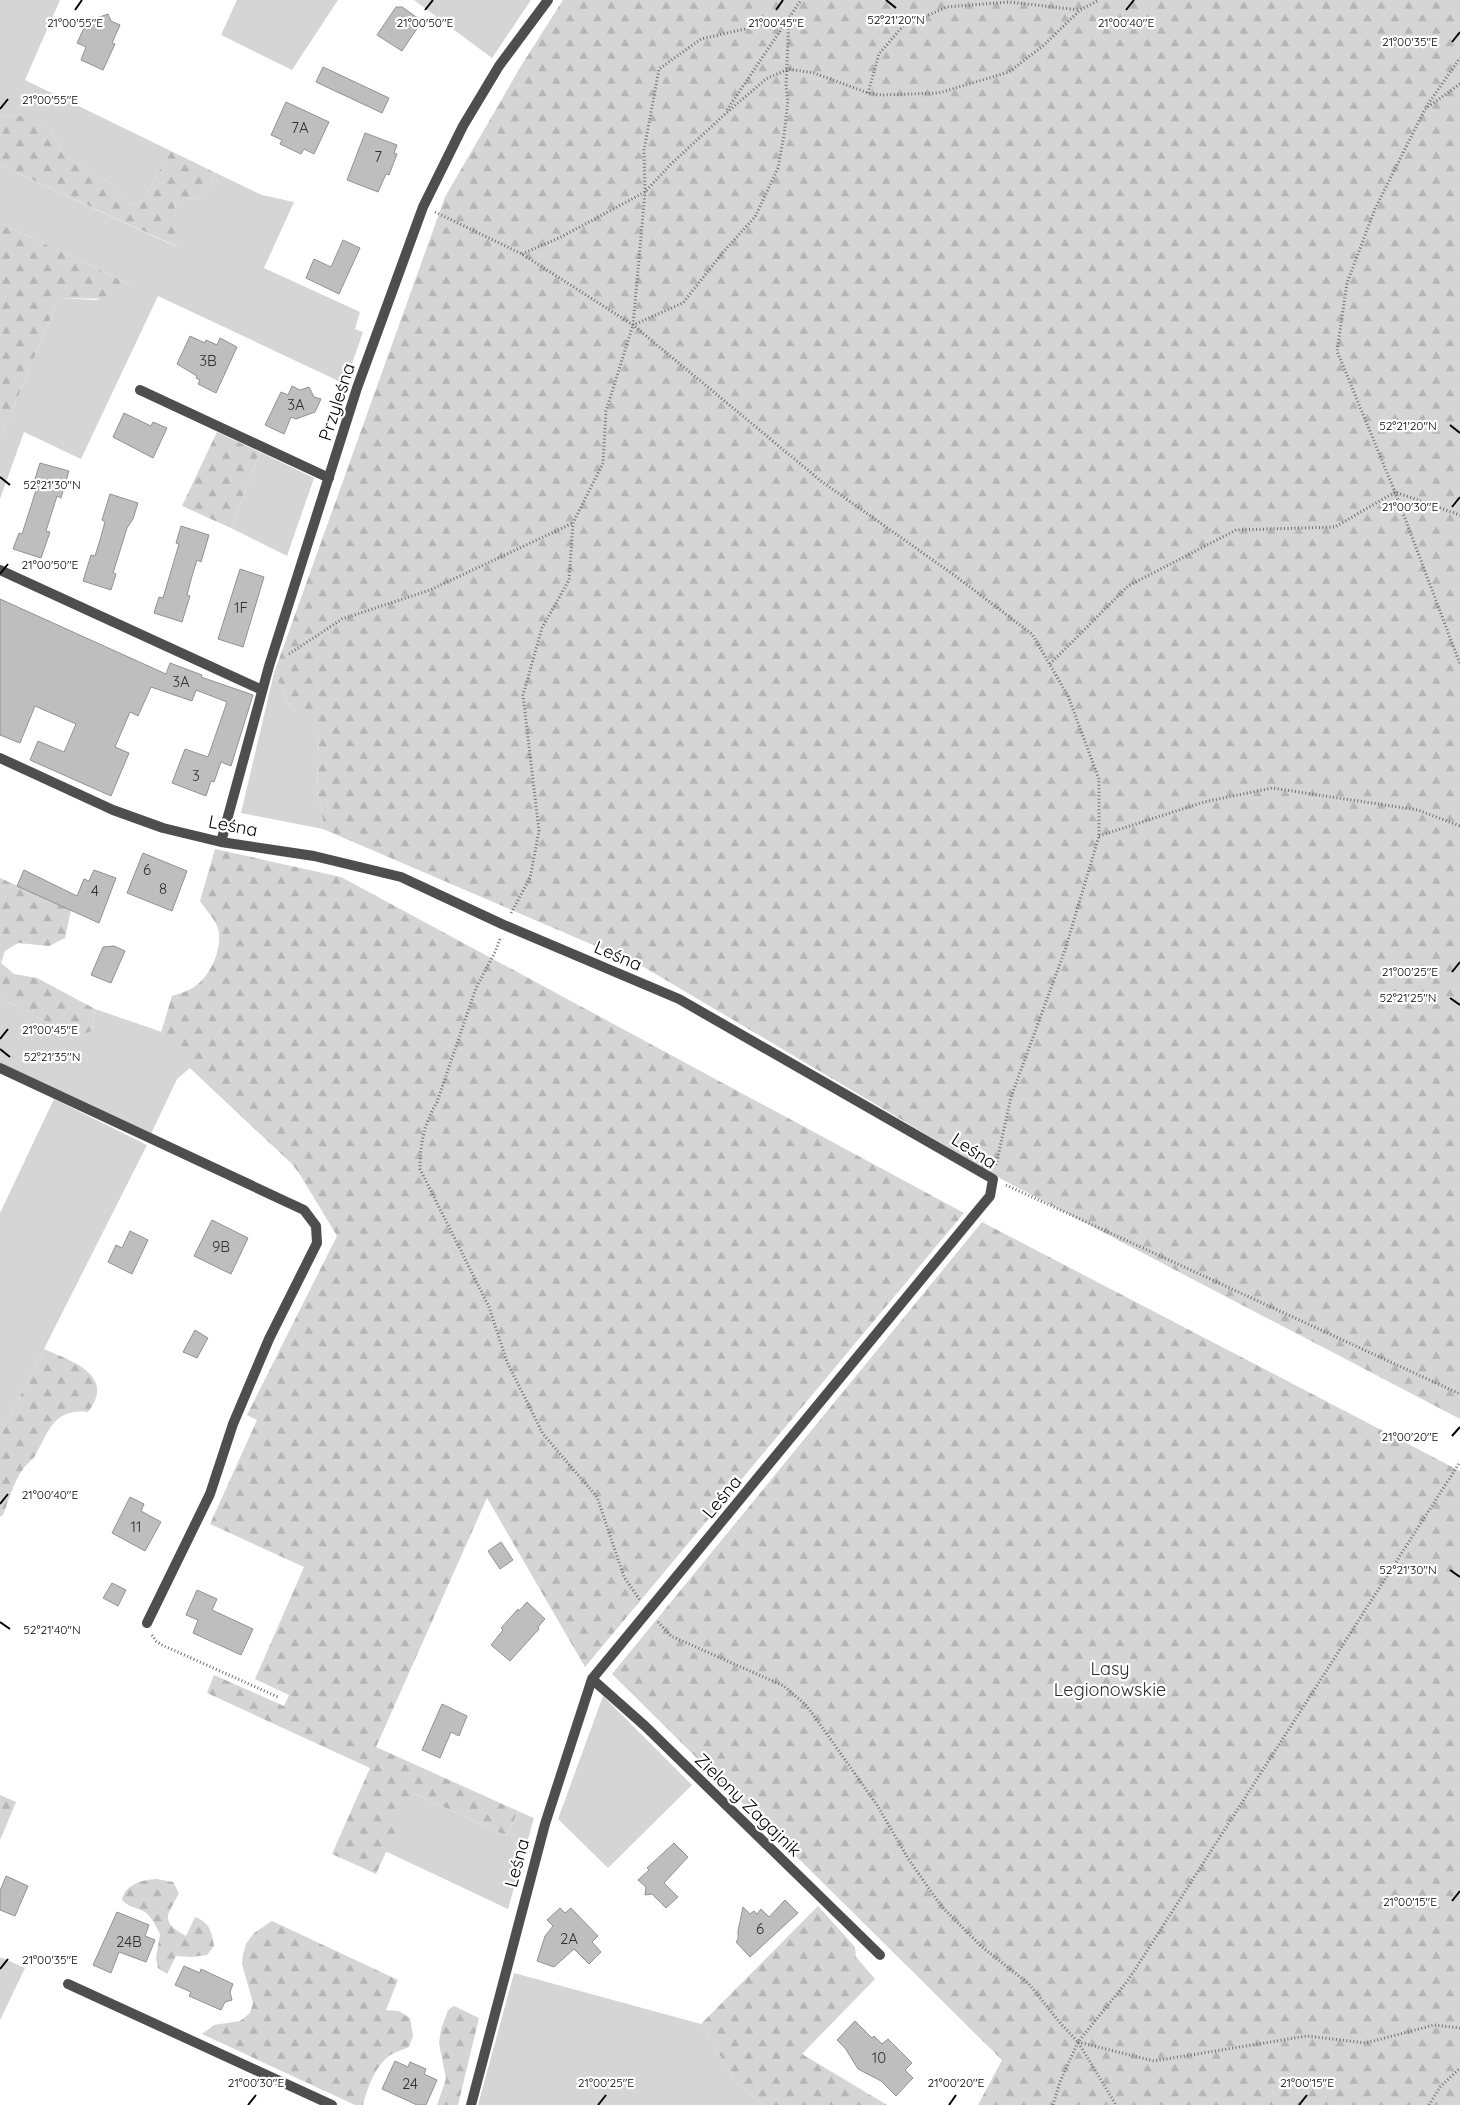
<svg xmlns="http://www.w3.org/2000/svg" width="1460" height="2105" viewBox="0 0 1460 2105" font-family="Quicksand,sans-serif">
<defs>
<pattern id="forest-firs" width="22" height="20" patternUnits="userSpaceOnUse" patternTransform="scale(1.25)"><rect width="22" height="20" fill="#d5d5d5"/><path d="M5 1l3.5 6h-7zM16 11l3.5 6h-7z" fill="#b5b5b5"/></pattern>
</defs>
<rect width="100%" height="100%" fill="#fff"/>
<path fill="#d5d5d5" d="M0,0H60L25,80L171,151C159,168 152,188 140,204L132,205L118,194L110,183L65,157L47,124L13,115L0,117Z
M237,0H338L292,70L221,35Z
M414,0H531L492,58Z
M0,165L177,247C182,232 172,219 176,203L185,198C204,202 207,187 216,173L262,195L294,202L264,268L360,312L355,329L363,332L345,384L158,296L81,459L24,432L0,499V436L7,423L59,298L96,300L132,285L0,223Z
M260,452L314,478L287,556L231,528Z
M274,673L291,708L319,727L317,791L322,812L323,829L241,813Z
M0,998L53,1025L92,1031L95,1009L162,1032L160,1039L190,1068L177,1079L151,1134L0,1064Z
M54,1099L147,1145L0,1436V1213Z
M603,1696L692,1785L608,1868L558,1819Z
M413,1793L507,1836L518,1811L534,1818L508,1909L385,1851Z
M0,1957L25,1968L0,2020Z
M514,1973L701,2024L737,2084L764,2105H478Z"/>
<path fill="url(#forest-firs)" d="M563,0H1460V1419L1005,1181L642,966L323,829L322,812L317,791L319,728L291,708L274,673L445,197L521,66Z
M13,115L34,118L47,124L65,157L110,183L118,194L132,205L140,204C152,188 159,168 171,151L216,173C207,187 204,202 185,198L176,203C172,219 184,233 178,247L0,165V117Z
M0,223L132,285L126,295L112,299L59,298L7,423L0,436Z
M217,432L260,452L231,528L182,506Z
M215,849L341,877L964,1213L585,1667L487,1498L376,1747L518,1811L507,1836L413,1793L376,1874L332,1854L370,1768L207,1693L214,1675L284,1706L289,1695L255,1679L304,1567L210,1524L257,1420L247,1415L337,1236L299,1173L292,1164L159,1039L172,996C179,994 188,991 194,987C211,976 223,948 218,928C215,919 205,909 200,901Z
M0,878L71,910L65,938L49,946L18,943L5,951L1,963L14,974L37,978L95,1009L92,1031L80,1035L53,1025L0,998Z
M982,1222L1460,1471V2105H978L1002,2060L612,1674Z
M44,1349C71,1361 117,1375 88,1412C54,1408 49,1431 36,1454C33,1460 26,1464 23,1469C13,1483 9,1500 3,1515L0,1517V1436Z
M0,1795L16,1802L0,1840Z
M156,1879L173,1882L179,1893C168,1916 158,1920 186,1936L195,1917C209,1922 212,1931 214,1946L207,1955L192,1957L176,1956L167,1974L158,1968L156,1958L160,1934C156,1926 151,1915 143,1911C135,1907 128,1907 122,1900C125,1884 142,1880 156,1879Z
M818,1906L855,1947L856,1957L875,1979L802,2054L887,2105H764L737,2084L701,2024Z
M272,1921L398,1980L386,2010L399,2011L410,2018L413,2036L409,2047C404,2049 399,2051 394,2053C376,2062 368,2087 363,2105H355L202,2034L214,2025L240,2021L250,2013L253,2003L242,1964L243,1954L246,1944L254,1933Z
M454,2006L479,2018L458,2105H437L446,2079L439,2043L441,2029L448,2010Z"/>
<path fill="#bebebe" stroke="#929292" d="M396,7H402L422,21L402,51L377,35Z
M108,14L111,21L120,25L112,43L115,44L103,70L81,60L86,47L77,43L89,17L94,19Z
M323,67L389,98L382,113L316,82Z
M286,102L329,122L314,154L304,149L301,154L280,144L282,140L271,135Z
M365,133L397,145L394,153L397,154L389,175L386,174L378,192L347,180Z
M343,240L360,248L339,294L306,278L314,259L331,267Z
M190,336L205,343L206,340L217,345L220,338L237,347L216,393L198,384L200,380L196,378L197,376L177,364Z
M292,386L300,390L309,387L314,397L321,399L315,412L296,419L291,417L284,434L265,425L281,392L288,395Z
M124,413L151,426L153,422L167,428L153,458L113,437Z
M40,463L69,471L61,498L57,496L46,531L50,532L41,558L13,549L19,533L22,534L31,506L39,480L35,479Z
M110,494L138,503L133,519L127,528L113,573L116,574L111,590L83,581L91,555L95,556L100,540L105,522L102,520Z
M181,526L209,535L201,562L197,560L192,576L187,595L190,596L182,622L154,613L159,597L163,598L179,544L176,543Z
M240,569L264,577L243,647L218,639Z
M0,599L166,674L170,663L202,675L201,677L253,695L231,766L221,762L214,782L211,781L206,796L172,783L185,749L208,757L227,702L196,690L192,701L151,687L138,716L130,712L115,747L129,753L111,796L30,760L38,741L64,752L76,724L35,706L20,743L0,735Z
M143,853L187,871L172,911L127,893Z
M24,870L77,896L84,879L89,881L94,870L116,878L99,923L17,886Z
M114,946L125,951L111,983L91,975L103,947Z
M212,1220L248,1238L231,1274L194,1256Z
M130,1231L148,1240L132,1274L108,1262L116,1245L122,1248Z
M195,1330L208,1338L197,1358L183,1352Z
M130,1497L144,1504L141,1511L161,1522L145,1551L112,1533Z
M501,1542L513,1560L500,1569L488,1551Z
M112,1583L126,1590L118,1606L103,1598Z
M197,1590L217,1599L212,1610L253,1629L241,1655L193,1633L198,1620L186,1615Z
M527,1602L545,1619L538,1627L539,1629L510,1661L491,1645L503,1630L501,1628L518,1609L519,1611Z
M442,1704L467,1716L459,1736L451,1732L440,1758L422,1750Z
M674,1843L688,1857L664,1883L678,1897L666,1908L652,1894L645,1895L646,1887L638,1880L649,1870L647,1868Z
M6,1876L28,1886L15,1916L0,1910V1891Z
M785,1900L798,1913L750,1957L736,1942L738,1939V1931L743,1907L750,1914L754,1911L757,1914L761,1909L769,1917Z
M560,1908L565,1913L571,1908L598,1936L592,1942L601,1952L589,1964L574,1949L554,1967L537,1961L545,1936L553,1926L547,1920Z
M117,1912L149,1925L145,1936L155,1940L146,1962L119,1952L111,1973L93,1965Z
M184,1966L200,1973L201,1969L233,1984L230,1992L232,2000L225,2002L221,2010L189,1996L191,1992L175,1985Z
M855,2021L872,2038L874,2036L882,2044L888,2039L912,2063L905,2070L913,2078L896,2096L881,2081L858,2069L845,2048L837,2040Z
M395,2061L408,2067L410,2062L426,2069L424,2074L437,2080L426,2105H417L382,2089Z"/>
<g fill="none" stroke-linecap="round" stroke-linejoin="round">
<path stroke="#707070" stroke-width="3" stroke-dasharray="1 2.5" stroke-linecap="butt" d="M1460,84L1425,109L1375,209L1347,283L1337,351L1395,492L1460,664
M868,93L879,54L903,26L947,7L1009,2L1080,10
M1426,107L1460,58
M727,110L801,0
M435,212L522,254L633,325L821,481L954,575L1032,634L1068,696L1099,779V836L1065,950L1011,1097L996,1165
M522,254L561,237L645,192L671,164L724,115L766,79L788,69L814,73L868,93L882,95L939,93L1009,72L1044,45L1080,10L1099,0
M289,654L342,619L430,590L573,523
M1050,664L1128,586L1236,530L1335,527L1395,492L1460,515
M1099,836L1204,802L1272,788L1418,810L1460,826
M511,913L530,878L539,831L523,695L542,628L569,580L573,523L603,463L606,411L633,325L645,192L644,150L659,69L701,39L789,19L786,86L788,101L784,135L778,168L755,217L724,251L683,303L633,325
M500,939L495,952L476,988L437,1102C424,1124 420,1144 420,1169L489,1307L507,1362L543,1434L597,1497L624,1577L640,1600
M1006,1185L1460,1394
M658,1622L671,1636L784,1686L807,1706L877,1805L909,1860L942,1907L982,1947L1029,1984L1061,2024L1078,2042L1116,2105
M152,1635L156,1641L162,1645L278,1697
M1078,2042L1154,2061L1307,2036L1366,2043L1434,2025L1460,2028
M1053,2105L1060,2082L1078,2042L1129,1979L1460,1462
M1429,2105L1440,2087L1460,2068"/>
<path stroke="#4e4e4e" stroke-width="10" d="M140,390L329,478
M0,570L262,690
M68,1984L332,2105"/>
<path stroke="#4e4e4e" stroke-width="10" d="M0,758L113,810L163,828L221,842L314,856L401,877L504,925L679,999L993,1179L990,1196L980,1208L592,1679L545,1824L471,2105
M221,842L269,666L357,388L423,207L463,126L499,66L548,0
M0,1068L304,1210L316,1226L317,1243L269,1339L233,1424L210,1494L147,1623
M592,1679L645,1726L880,1955"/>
</g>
<path fill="none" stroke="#000" stroke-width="2" d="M886,0L896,8M75,10L82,0M425,10L433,0M776,10L783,0M1126,10L1134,0M1452,42L1460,32M0,109L8,99M1450,425L1460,433M0,477L10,485M1452,507L1460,497M0,574L8,564M1452,972L1460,962M1450,998L1460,1005M0,1039L8,1029M0,1049L10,1057M1452,1436L1460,1427M0,1504L8,1494M1450,1570L1460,1577M0,1622L10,1629M1452,1901L1460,1891M0,1969L8,1959M248,2105L256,2095M598,2105L606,2095M949,2105L956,2095M1299,2105L1307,2095"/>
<g text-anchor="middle" stroke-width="4.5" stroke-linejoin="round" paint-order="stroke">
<g font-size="15" fill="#303030">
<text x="300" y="133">7A</text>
<text x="378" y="162">7</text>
<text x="208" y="366">3B</text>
<text x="296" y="410">3A</text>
<text x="241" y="613">1F</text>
<text x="181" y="687">3A</text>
<text x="196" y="781">3</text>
<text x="147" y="875">6</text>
<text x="163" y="894">8</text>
<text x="95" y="896">4</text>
<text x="221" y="1252">9B</text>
<text x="136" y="1532">11</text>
<text x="760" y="1934">6</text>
<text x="569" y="1944">2A</text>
<text x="129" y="1947">24B</text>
<text x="879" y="2063">10</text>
<text x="410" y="2089">24</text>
</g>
<g font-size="18" fill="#000" stroke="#fff">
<text transform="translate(337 402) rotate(-72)" y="6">Przyleśna</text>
<text transform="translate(233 826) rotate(11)" y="6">Leśna</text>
<text transform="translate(618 956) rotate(23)" y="6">Leśna</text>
<text transform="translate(974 1151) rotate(33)" y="6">Leśna</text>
<text transform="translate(722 1497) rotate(-50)" y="6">Leśna</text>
<text transform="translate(748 1805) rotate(44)" y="6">Zielony Zagajnik</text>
<text transform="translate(517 1863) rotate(-75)" y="6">Leśna</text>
</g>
<g font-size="18" fill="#2c2c2c" stroke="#fff">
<text x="1110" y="1675">Lasy<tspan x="1110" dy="21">Legionowskie</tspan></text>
</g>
</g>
<g font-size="12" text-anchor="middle" fill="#000" stroke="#fff" stroke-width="4.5" stroke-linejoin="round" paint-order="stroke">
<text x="896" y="24">52°21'20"N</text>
<text x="75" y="27">21°00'55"E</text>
<text x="425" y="27">21°00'50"E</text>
<text x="776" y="27">21°00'45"E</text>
<text x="1126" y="27">21°00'40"E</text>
<text x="1410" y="46">21°00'35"E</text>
<text x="50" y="104">21°00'55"E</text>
<text x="1408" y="430">52°21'20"N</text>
<text x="52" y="489">52°21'30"N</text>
<text x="1410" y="511">21°00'30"E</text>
<text x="50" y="569">21°00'50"E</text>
<text x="1410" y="976">21°00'25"E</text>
<text x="1408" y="1002">52°21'25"N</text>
<text x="50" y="1034">21°00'45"E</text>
<text x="52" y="1061">52°21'35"N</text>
<text x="1410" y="1441">21°00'20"E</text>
<text x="50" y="1499">21°00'40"E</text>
<text x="1408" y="1574">52°21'30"N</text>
<text x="52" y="1634">52°21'40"N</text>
<text x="1410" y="1906">21°00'15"E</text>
<text x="50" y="1964">21°00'35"E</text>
<text x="256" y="2087">21°00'30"E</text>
<text x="606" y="2087">21°00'25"E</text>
<text x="956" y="2087">21°00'20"E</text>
<text x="1307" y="2087">21°00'15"E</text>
</g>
</svg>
